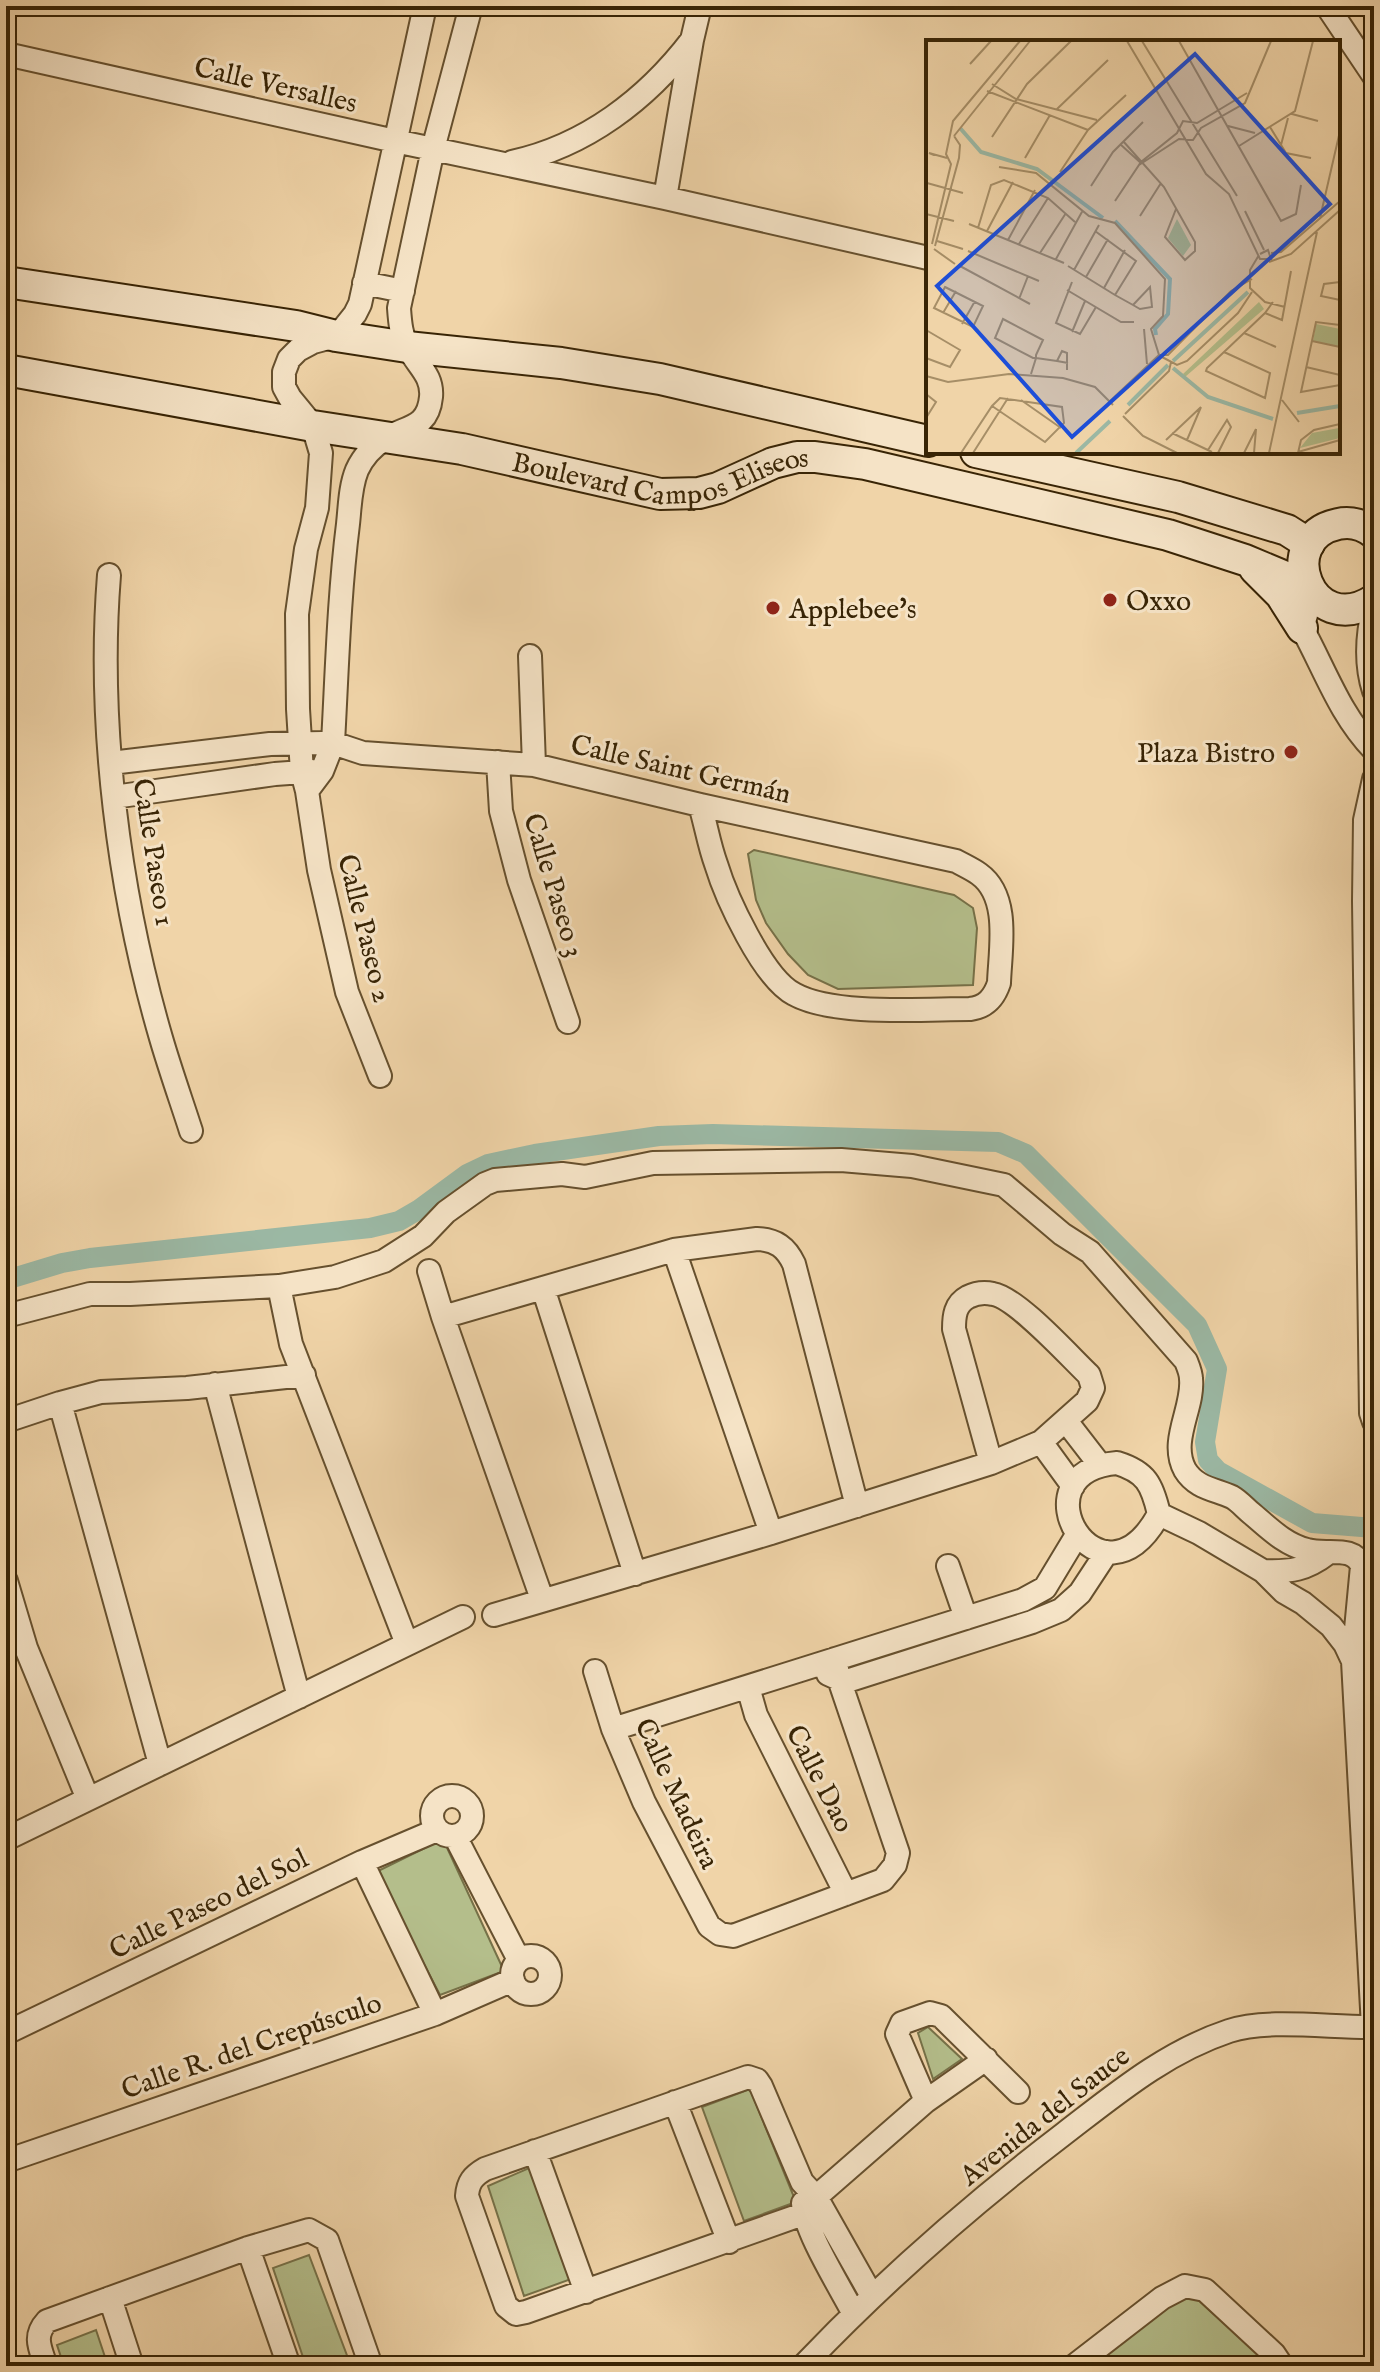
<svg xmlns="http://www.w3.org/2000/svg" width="1380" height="2372" viewBox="0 0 1380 2372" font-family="'IM FELL English',serif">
<rect width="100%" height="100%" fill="#f0d4a8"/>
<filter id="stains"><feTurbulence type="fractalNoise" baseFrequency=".0025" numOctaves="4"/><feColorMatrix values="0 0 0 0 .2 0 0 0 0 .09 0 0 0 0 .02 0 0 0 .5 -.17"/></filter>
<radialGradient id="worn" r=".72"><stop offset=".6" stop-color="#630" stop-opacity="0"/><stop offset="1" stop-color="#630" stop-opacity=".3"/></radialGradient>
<path fill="#b4be8b" stroke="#767148" stroke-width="2" d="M754,850L954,895L973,908L977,928L973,985L838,989L808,975L788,954L766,923L756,900L748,854Z
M443,1839L504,1971L440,1995L376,1872Z
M928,2027L962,2059L933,2079L918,2033Z
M750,2089L796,2202L744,2221L702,2107Z
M536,2165L574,2278L524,2296L488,2186Z
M309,2255L351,2366H306L273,2268Z
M1186,2289L1265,2360L1266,2366H1086Z
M96,2330L108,2366H64L57,2345Z"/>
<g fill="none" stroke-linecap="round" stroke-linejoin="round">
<path stroke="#9bb8a4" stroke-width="20" d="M6,1280L62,1263L90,1258L370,1228L399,1221L418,1210L467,1174L488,1164L535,1154L659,1136L713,1134L998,1142L1026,1154L1197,1325L1217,1369L1205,1442L1208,1460L1218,1471L1312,1523L1374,1528"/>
<g stroke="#66502e" stroke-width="26">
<path id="street" d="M1327,6L1374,76
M6,54L395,141L665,198L928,258
M512,162C586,146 647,99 692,40
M665,198L692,40L700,6
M364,283L403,291
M109,575C97,725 119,894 161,1038C170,1069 181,1100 191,1131
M1374,607C1367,635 1365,663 1374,691
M1306,615L1302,628C1325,670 1340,715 1374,750
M530,656L534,765
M498,762L501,811L519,880L568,1022
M111,763L270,744L322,743H333L363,753L534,765L700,805L956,861C963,865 972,869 979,874C1011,897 1000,950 999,983C994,998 986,1007 970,1009C923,1009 833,1016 794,994C763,978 726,897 716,864C709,845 706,825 700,805
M1374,779L1365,820L1364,901L1371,1413L1374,1422
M307,791L322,771L333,743C337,670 339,596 348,524C350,506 350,487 357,470C363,457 373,446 385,439C406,426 428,429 431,397C433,376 418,366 409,349C401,337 400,322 399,308L433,149L471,6
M114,797L275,774L317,771
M380,1076L347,992L319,870L307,791L302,772L298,709L297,614L306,549L317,508L321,453L313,426L290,398L284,387V372L289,359L298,350L313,342L336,336L343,329L355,314L360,304L425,6
M674,1250L771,1533
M429,1271L443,1317L542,1599
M279,1286L291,1344L407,1644
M543,1288L635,1574
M6,1316L90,1294H130L279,1286L335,1277L384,1261L423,1236L446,1212L485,1184L495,1180L562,1174L585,1177L653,1163L841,1160L912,1166L1004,1185L1062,1234L1090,1252L1186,1361C1188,1366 1191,1373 1191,1379C1194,1408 1169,1441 1185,1470C1196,1488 1214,1489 1232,1497C1239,1501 1245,1508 1251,1513C1269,1528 1284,1544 1307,1550C1326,1556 1353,1544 1362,1566L1353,1661L1373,2027
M443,1317L674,1250L757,1239C776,1240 786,1247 794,1264L857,1506
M215,1384L299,1697
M60,1403L160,1764
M6,1421L60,1403L101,1392L187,1388L304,1375
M1066,1421L1100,1465
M1041,1442L1073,1486
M1117,1463C1146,1472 1152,1484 1159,1514C1101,1621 1011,1472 1117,1463Z
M1159,1514L1199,1533L1263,1571L1284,1592L1303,1603L1331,1626L1345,1644L1353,1661
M948,1566L966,1618
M1263,1571C1291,1572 1306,1570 1328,1553
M6,1581L26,1648L88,1799
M494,1615L771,1533L991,1463L1041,1442L1087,1401L1093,1388L1089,1375C1069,1356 1017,1298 993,1294C984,1292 976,1293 968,1297C955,1304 954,1316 954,1329L991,1463
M595,1671L613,1729L644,1802L709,1926L720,1934L733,1936L883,1880L895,1865L898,1853L839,1679L835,1659
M828,1674L839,1679L850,1680L1032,1622L1061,1610L1080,1593L1107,1552
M748,1687L756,1715L846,1894
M613,1729L1023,1600L1045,1588L1077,1535
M432 1816a20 20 0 1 1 40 0a20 20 0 1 1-40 0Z
M455,1836L519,1960
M6,1839L463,1617
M362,1862L435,2014
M512 1975a19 19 0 1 1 38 0a19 19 0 1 1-38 0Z
M6,2033L362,1862L437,1830
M926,2101L897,2034L902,2023L930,2013L941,2016L1018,2092
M675,2102L729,2242
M535,2151L586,2292
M6,2161L435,2014L513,1980
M803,2203C804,2230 840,2287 854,2314
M248,2248L289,2366
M872,2296L816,2197L802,2182L761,2086L757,2080L748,2077L485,2169C473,2176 468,2182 467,2196L506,2306L516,2314L526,2312L803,2214L816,2197L926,2101L986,2059
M110,2298L132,2366
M46,2366C40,2348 33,2336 47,2321L248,2248L309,2230L327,2240L371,2366
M803,2366C884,2281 972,2204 1065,2133C1117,2093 1166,2052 1229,2031C1267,2018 1332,2028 1374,2027
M1074,2366L1162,2298L1185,2286L1205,2290L1274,2354L1282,2366"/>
</g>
<g stroke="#382405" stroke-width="34">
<g id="secondary">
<path d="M6,282L296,326L336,336L407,347L561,363L660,379L928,441"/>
<path id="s1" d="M6,370L313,426L462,449L660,494L699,493L718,488L773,463L797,457H815L865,464L1168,535L1245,560L1307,586"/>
<path d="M976,452L1178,497L1287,530L1309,544"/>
<path d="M1374,533C1364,525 1351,521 1338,524C1272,538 1310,641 1374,600"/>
<path d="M1255,569L1281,595L1302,628"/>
</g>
</g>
<use href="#street" stroke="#f5e3c6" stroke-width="22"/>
<use href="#secondary" stroke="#f5e3c6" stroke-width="30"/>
</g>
<g fill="#8f2418" stroke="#f5e3c6" stroke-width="3">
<circle cx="1110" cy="600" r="8"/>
<circle cx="773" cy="608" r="8"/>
<circle cx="1291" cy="752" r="8"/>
</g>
<g text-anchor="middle" stroke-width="6" stroke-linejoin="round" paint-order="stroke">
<g font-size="28" fill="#382405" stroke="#f5e3c6">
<text transform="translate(276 84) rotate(13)" y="10">Calle Versalles</text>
<text dy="10" stroke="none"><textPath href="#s1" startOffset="668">Boulevard Campos Eliseos</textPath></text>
<text transform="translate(681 768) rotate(13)" y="10">Calle Saint Germán</text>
<text transform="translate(155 852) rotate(81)" y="10">Calle Paseo 1</text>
<text transform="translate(555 885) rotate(73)" y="10">Calle Paseo 3</text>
<text transform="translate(366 928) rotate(76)" y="10">Calle Paseo 2</text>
<text transform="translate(821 1778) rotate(63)" y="10">Calle Dao</text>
<text transform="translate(678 1793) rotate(65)" y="10">Calle Madeira</text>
<text transform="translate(208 1903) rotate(-26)" y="10">Calle Paseo del Sol</text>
<text transform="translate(251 2045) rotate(-19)" y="10">Calle R. del Crepúsculo</text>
<text transform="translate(1044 2115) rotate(-38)" y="10">Avenida del Sauce</text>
</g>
<g font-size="28" fill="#382405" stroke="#f5e3c6" text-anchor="start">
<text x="1126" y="610">Oxxo</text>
<text x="789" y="618">Applebee's</text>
<text x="1275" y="762" text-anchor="end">Plaza Bistro</text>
</g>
</g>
<g transform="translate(926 40)">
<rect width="414" height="414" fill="#f0d4a8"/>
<path d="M251,179L265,205L257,216L242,198ZM333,262L338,269L259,337L257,334ZM390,284L414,289V307L387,301ZM413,388L414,398L374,408L386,393Z" fill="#b4be8b"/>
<path fill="none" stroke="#9bb8a4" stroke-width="4" d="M34,88L55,112L111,129L177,178M189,181L244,239L242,274L229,289L230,295M247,321L322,252M247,328L282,357L347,379M202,365L242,325M371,373L414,366M150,413L184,381"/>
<path fill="none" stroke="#a68e67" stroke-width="2" d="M201,1L280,134L303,154L334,219H345L342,210L334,214M216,1L311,156M253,1L355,181L370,174L375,145M44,24L65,1M66,44L90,59L171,80M61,51L162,90M131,69L182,20M366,74L392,81M302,86L329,93M344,87L360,113L385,118M28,96L104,1M66,97L101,44L145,1M197,101L238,147L269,202V211L259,220L239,197L250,169M194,104L216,124M355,105L362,78M313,106L369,71L387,1M8,115L3,113L21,118M99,118L124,75M213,125L253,99L267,100L275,88L319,63L345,1M73,127L110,133L163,176L189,183L239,239L237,276L225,289L233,315L183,362M134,132L162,90L200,55M1,143L37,153M165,146L187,112L217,82M189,161L215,122L251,93L257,81L271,83L321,53M319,171L338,210M0,174L28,181M214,176L235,143M394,178L414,91M43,184L138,223M52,188L65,145L78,140L122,158L149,182M61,191L87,142M169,191L210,221L189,255M82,200L109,150M11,201L37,209M6,204L25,124L20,114L27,81L94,1M93,204L122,158M9,206L33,118L34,105L28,96M8,209L29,224M42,211L113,241M114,213L140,173M345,213L355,212L414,161M333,215L324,230V248L339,262L359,267M130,219L157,170M343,222L365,214L414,170M34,226L104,264M142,226L189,255L207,265L214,269L226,267L224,247L207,265M148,230L173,185M160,237L182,199M146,242L130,283L154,294L170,267M414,242L398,244L395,256L414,260M19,247L57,266L47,287L8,268ZM178,248L199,210M141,250L195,282H208M93,259L102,236M17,273L30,251M339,273L356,280L365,231M36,284L49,261M414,285L390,282L375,352L414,345M218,289L221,324M0,290L34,310L24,327L0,318M146,292L159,261M318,293L350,307M386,301L414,307M298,312L344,333L339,358L280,331L281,328L298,312L318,293L339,273L347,262M233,315H242L305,251L326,239M236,317L251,325L261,321L312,273L326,252M131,321L136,311L141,313V330M380,327L414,335M105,334L110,318V315L117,300L77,279L69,298L107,318H110L131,321L142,323M0,336L22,342L83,334L137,338L169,347L187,365M0,354L10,362L0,378M95,360L135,388M356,360L373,382M199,374L243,331L245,322M197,376L217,396L251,413M246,393L286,412M240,400L275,367M261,400L275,367M282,410L301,380L305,387L292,413M372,412L414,400M35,413L66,366L74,358L136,367L138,383L119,402L66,366M47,413L82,358M318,413L330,389M328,413L330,389M343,413L391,192M372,413L375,400L388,390L414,384"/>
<path fill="#1d4ed8" fill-opacity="0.15" stroke="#1d4ed8" stroke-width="4" d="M269,14L404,164L146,397L11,246Z"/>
<rect width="414" height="414" fill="none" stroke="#382405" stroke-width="4"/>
</g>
<rect width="1380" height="2372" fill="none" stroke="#f0d4a8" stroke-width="32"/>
<rect x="8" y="8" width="1364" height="2356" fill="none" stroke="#382405" stroke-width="4"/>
<rect x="16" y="16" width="1348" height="2340" fill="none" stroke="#382405" stroke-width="2"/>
<rect width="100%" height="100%" filter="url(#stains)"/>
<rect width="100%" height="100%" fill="url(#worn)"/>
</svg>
